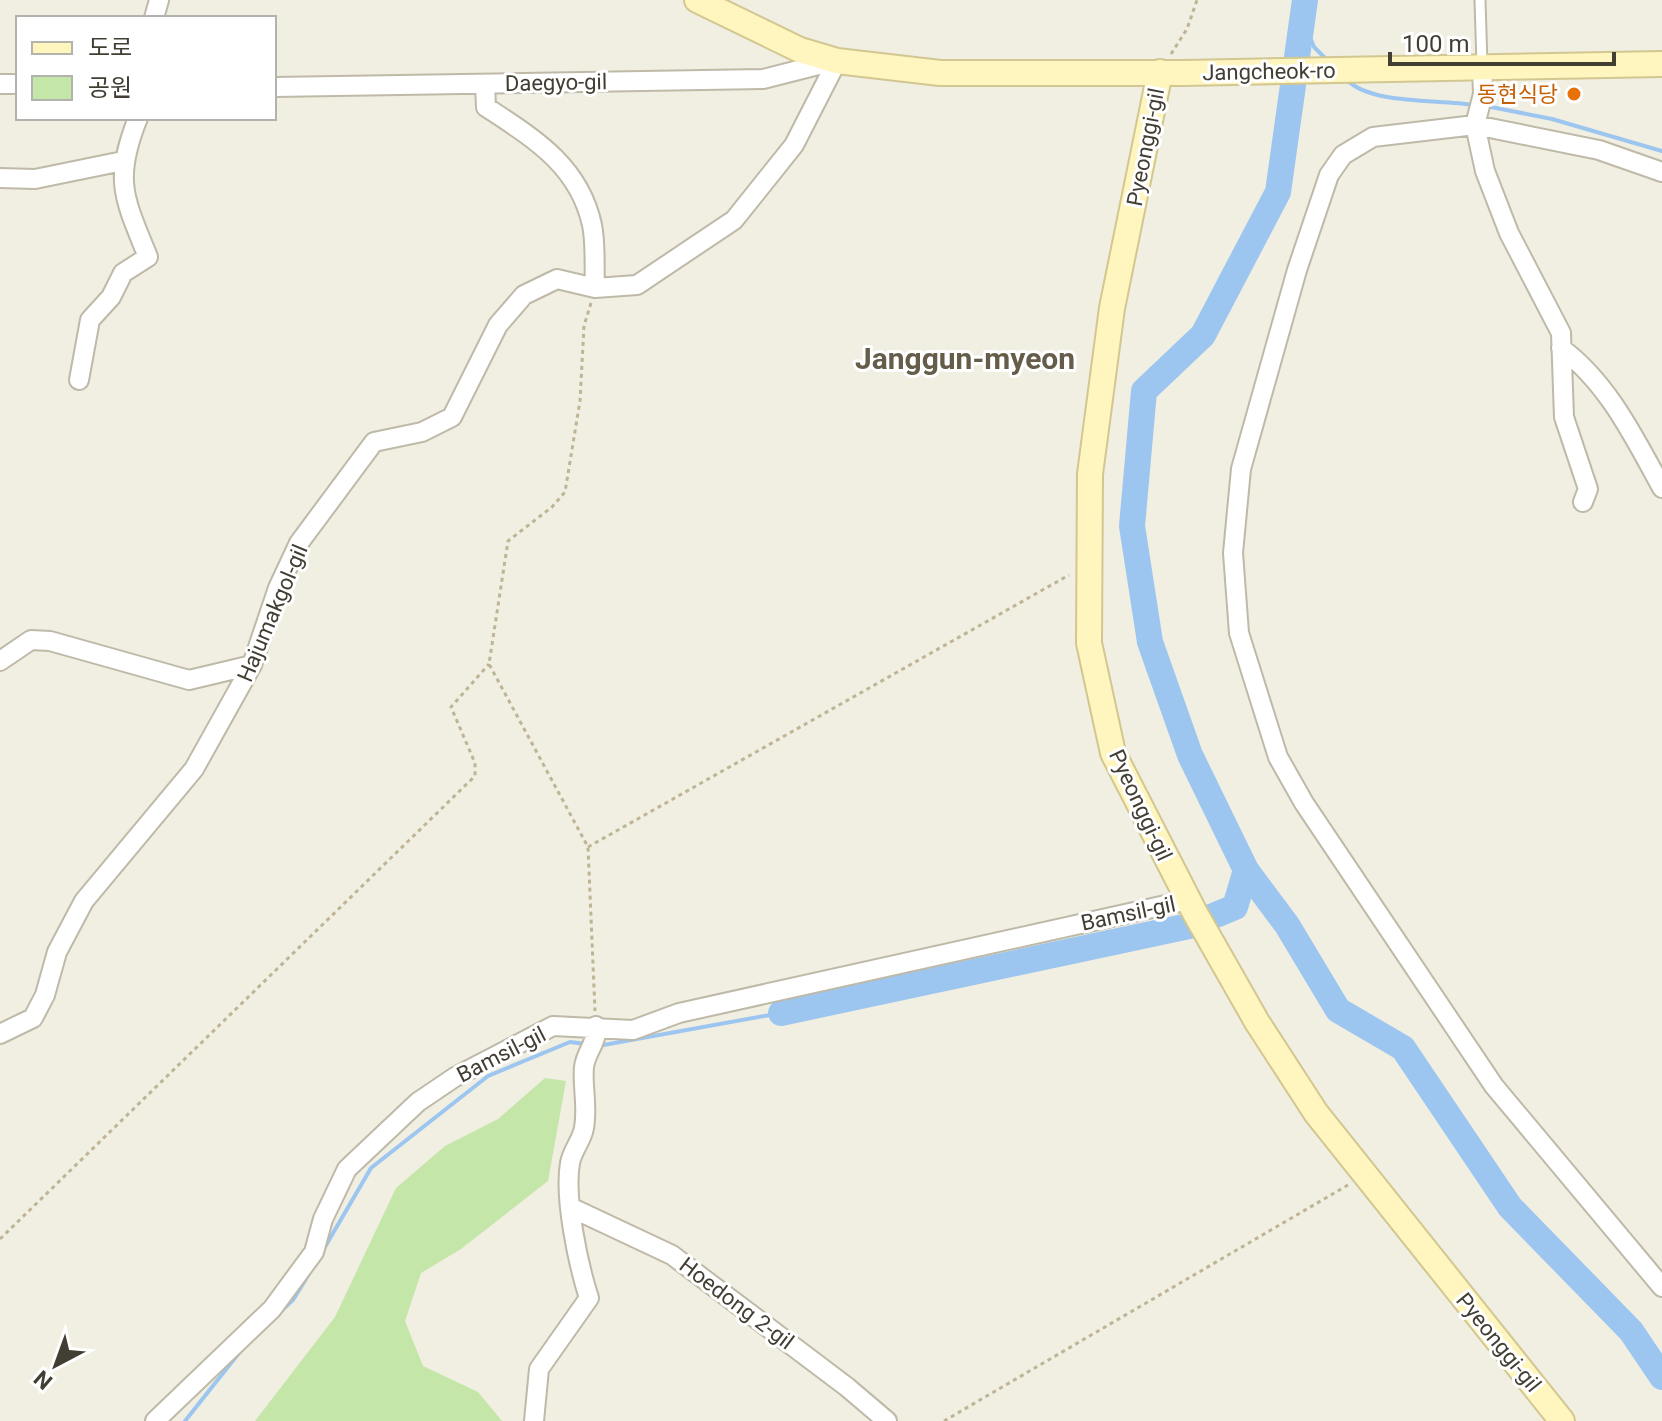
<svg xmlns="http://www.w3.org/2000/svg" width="1662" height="1421" viewBox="0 0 1662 1421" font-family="Roboto,'Noto Sans KR',sans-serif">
<rect width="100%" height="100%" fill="#f1eee2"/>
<path fill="#c5e6a9" d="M545,1078L566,1081L548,1181L461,1249L421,1273L405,1321L423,1366L478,1392L502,1421H255L335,1317L396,1188L445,1146L498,1119Z"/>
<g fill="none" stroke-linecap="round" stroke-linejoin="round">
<path stroke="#9cc6f0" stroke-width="4" d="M1303,20L1314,47L1327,60
M1347,80C1372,105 1439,99 1473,105
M1486,106L1552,119L1662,151
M598,1046L781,1013
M322,1252L371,1168L488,1076L570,1042L586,1044
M281,1311L293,1300L309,1274
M185,1421L243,1348"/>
<path stroke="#9cc6f0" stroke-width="26" d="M1305,0L1278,192L1203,335L1144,391L1132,526L1150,642L1190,755L1246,870L1287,925L1338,1010L1403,1048L1510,1207L1631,1331L1662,1377
M781,1013L1189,926L1235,907L1246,870"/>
<g stroke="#bfb9a8" stroke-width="13">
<path id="service" d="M1480,0L1482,65"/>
</g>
<g stroke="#bfb9a8" stroke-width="22">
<path id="minor" d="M154,18L159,0
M1482,67L1483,94L1475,125L1485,171L1509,233L1561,333L1564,417L1588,489L1583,502
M0,84H18
M274,87L763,79L834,61
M1662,172L1599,150L1475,125L1373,137L1343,155L1329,175L1297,270L1241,469L1233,553L1239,633L1278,757L1304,803L1494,1086L1662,1287
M0,178L35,179L123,161
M595,288L637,285L734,220L794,145L837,61
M1561,348C1608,383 1634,437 1662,488
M79,380L90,320L111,297L123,273L148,257C124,198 113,180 138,118
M0,661L31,640L50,641L189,680L252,665
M0,1034L33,1018L45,995L57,952L84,901L194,769L252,665L278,588L299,543L374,442L422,432L452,417L498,325L524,295L557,279L595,288C594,268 596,244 592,225C579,165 533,138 486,107L485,84
M572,1208L672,1255L847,1387L887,1421
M155,1421L272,1309L314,1252L323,1219L347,1169L418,1102L455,1077L553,1026L633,1030L679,1013L1188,900
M534,1421L539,1369L589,1298C578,1264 564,1198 570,1163C572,1151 582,1140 584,1128C588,1106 582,1086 584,1067C586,1051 598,1042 596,1026"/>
</g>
<g stroke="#d2c791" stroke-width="28">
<path id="secondary" d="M697,0L800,50L837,61L940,73H1183L1662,64
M1160,72L1112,308L1090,474L1089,643L1113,753L1195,913L1257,1022L1316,1113L1562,1421"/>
</g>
<path stroke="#beb496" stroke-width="3" stroke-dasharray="4 4" stroke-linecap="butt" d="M1171,54L1187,29L1197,0
M591,303L584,326L580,401L565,492L552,507L508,541L489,664L588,847L595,1011
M588,847L1069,575
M0,1239L475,776V763L451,707L489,664
M944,1421L1348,1185"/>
<use href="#service" stroke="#fff" stroke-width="9"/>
<use href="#minor" stroke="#fff" stroke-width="18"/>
<use href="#secondary" stroke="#fff5be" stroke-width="24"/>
</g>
<circle fill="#e8710a" stroke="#fff" stroke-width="3" cx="1574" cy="94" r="8"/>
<g text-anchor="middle" stroke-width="6" stroke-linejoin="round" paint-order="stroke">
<g font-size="22" fill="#423e33" stroke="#fff">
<text transform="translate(1269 71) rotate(-1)" y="8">Jangcheok-ro</text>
<text transform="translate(556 82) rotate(-1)" y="8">Daegyo-gil</text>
<text transform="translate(1145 147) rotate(-79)" y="8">Pyeonggi-gil</text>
<text transform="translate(272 613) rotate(-67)" y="8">Hajumakgol-gil</text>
<text transform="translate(1141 805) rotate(65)" y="8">Pyeonggi-gil</text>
<text transform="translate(1128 913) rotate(-12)" y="8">Bamsil-gil</text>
<text transform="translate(501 1054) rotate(-27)" y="8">Bamsil-gil</text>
<text transform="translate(737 1303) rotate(37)" y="8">Hoedong 2-gil</text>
<text transform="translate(1499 1342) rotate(51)" y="8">Pyeonggi-gil</text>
</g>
<g font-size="22" fill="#c56008" stroke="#fff" text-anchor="end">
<text x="1558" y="102">동현식당</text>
</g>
<g font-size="30" font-weight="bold" fill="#655d4a" stroke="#fff">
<text x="965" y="369">Janggun-myeon</text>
</g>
</g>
<rect x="16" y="16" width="260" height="104" fill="#ffffff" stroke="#b3b2ad" stroke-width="2"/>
<rect x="32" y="42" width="40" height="12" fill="#fff5be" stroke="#b3b2ad" stroke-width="2"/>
<text x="88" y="56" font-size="24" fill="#423e33">도로</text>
<rect x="32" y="76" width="40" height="24" fill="#c5e6a9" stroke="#b3b2ad" stroke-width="2"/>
<text x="88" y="96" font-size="24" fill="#423e33">공원</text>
<g transform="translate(56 1365) rotate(221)" stroke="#ffffff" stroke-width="6" paint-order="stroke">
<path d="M0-6L14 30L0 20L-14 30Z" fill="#423e33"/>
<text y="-12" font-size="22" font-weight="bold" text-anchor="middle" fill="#423e33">N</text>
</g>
<path d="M1390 52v12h224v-12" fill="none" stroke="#423e33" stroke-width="4"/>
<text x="1402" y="52" font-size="24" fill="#423e33" stroke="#ffffff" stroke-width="6" paint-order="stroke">100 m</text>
</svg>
